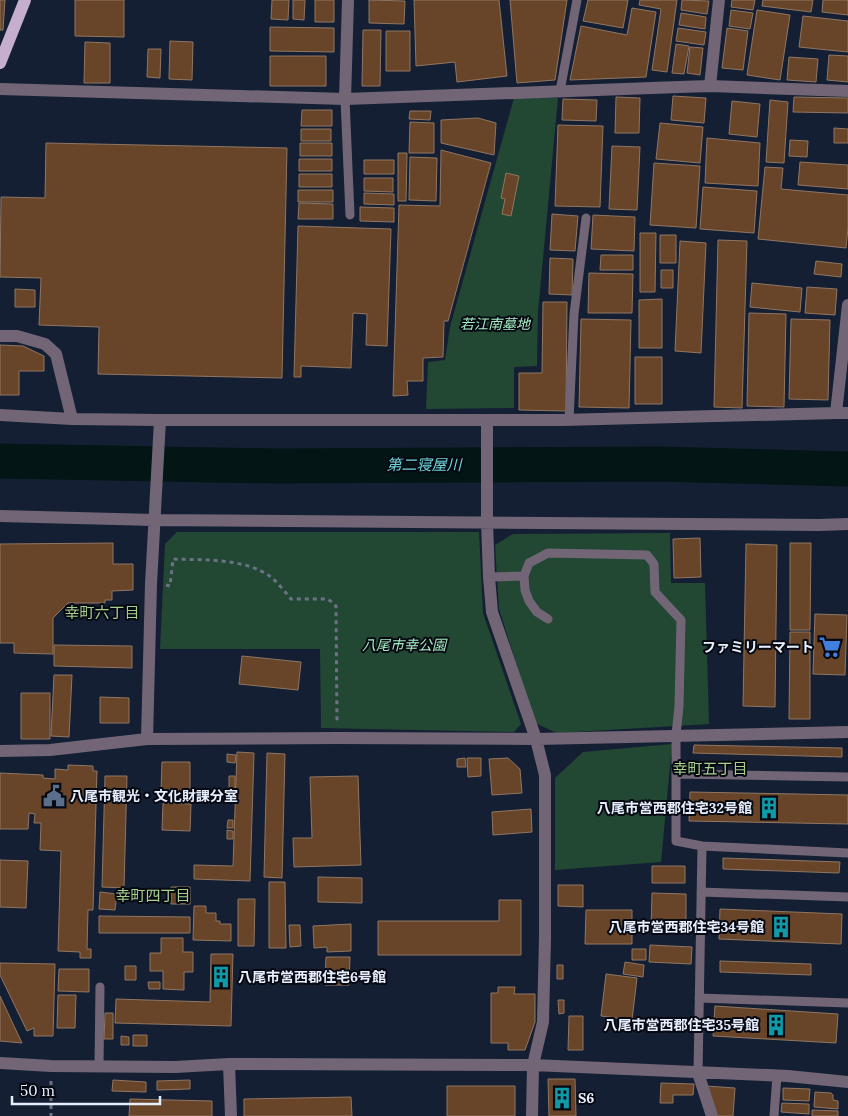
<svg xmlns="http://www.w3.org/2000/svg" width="848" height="1116" viewBox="0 0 848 1116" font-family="Lora,'Noto Sans JP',serif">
<rect width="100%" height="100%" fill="#151f34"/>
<path fill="#224833" d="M514,98H558L538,312L537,366L514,367V408L426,409L428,362L445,360L450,327Z
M177,532H479L483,613L521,724L514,732L321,728L320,649H160L165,544Z
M670,533L671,583H705L709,724L557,733L535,723L499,609L495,545L513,534Z
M672,744L661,862L555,870V778L583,752Z"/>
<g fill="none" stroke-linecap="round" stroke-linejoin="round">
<path stroke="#031515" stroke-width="35" d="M0,461L276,466L660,464L848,469"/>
</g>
<path fill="#684529" stroke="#8f7663" d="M0,0H5L3,30H0Z
M75,0H124V37L75,36Z
M272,0H289L288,20L271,19Z
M293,0H305L304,20L293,19Z
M315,0H334V22H315Z
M369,0L405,1L404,24L369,23Z
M414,0H499L507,76L457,82L455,62L416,66Z
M510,0H567L555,80L517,83Z
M588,0H628L623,28L583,21Z
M640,0H677L667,72L652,70L661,9L639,5Z
M682,0L709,1L707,14L681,10Z
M732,0H755L753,10L731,7Z
M763,0H813L811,12L762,6Z
M823,0H848V15L822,12Z
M632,8L656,12L646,77L570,80L581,26L627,35Z
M731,10L753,13L750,29L729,26Z
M757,10L790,15L780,80L747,75Z
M681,13L706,17L705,29L679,25Z
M803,16L848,21V52L799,47Z
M270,27L334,28V52L270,51Z
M678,28L706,32L704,45L676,41Z
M727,28L748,31L743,70L722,68Z
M363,30H381L380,86H362Z
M386,31H410V71H386Z
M170,41L193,42L192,80L169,79Z
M85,42L110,43V83H84Z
M676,44L689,46L684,74L672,73Z
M690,47L703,48L700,75L687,73Z
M148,49H161L160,78L147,77Z
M829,55L848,56V82L827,80Z
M270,56H326V86H270Z
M789,57L818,59L816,82L787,80Z
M673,96L706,98L704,123L671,120Z
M616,97L640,98L639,133H615Z
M794,97L848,98V113L793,112Z
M563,99L597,100L596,121L562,120Z
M770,100L788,102L784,163L766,162Z
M732,101L760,104L757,137L729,134Z
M302,110H332V126H301Z
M410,111H431L430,120L409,119Z
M478,118L496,123L494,155L441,143V120Z
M410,122L434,123V153H409Z
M660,123L703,127L700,163L656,159Z
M558,125L603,126L600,207L555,206Z
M834,128L848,129V143H834Z
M301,129H331V141H301Z
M707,138L760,143L758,186L705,183Z
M790,140L808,141L807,157L789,156Z
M46,143L287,148L282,378L98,374L99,327L39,325L41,278L0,277L1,197L45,198Z
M300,143H332V156H300Z
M612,146L640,147L637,210L609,209Z
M441,150L491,163L448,321H444L443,357L423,358V381H407L408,395L393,396L399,205L440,206Z
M398,153H407L406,201H398Z
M410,157L437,158L436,201L409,200Z
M299,159H332V171H299Z
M364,160H394V174H364Z
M800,162L848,165V189L798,185Z
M654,163L700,166L696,228L650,225Z
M765,167L783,168L781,189L848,195V228L846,248L758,239Z
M506,173L519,176L511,216L502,214L505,199L501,198Z
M299,174H332V187H299Z
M364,178H393V192L364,191Z
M703,187L757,191L754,233L700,229Z
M298,190H333V202H298Z
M364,193L394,194V205L364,204Z
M299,203L333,204V219H298Z
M360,207L394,208V222L360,221Z
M552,214L578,216L575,251L550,250Z
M593,215L635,217L634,251L591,249Z
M298,226L391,229L387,346L366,345L367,314L353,313L351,368L301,366V377H294Z
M640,233H656L655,292H640Z
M660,235H676V263H660Z
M718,240L747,241L742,408L714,407Z
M680,241L706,243L701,353L675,351Z
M601,255H633V270H600Z
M550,258L573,259L572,295L549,294Z
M816,261L842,264L841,277L814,274Z
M661,270H673V288H661Z
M589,273L633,274L632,313H588Z
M752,283L802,288L800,312L750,307Z
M807,287L837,289L835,315L805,313Z
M15,289L35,290V307H15Z
M662,299V348H639V300Z
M543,302H567L566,411L519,410V373H542Z
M749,313L786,314L784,407L747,406Z
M581,319L631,320L629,408L579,407Z
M791,319L830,320L828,400L789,399Z
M0,345L23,346L44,356V371H19V395H0Z
M635,357H662V404H635Z
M700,538L701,577L674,578L673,539Z
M113,543V564H133V590L112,591V600H105V603H68L53,618V654L14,653V643H0V544Z
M790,543H811L810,630H790Z
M746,544L777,545L775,707L743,706Z
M815,614L847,615L845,675L813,674Z
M790,632H810V719H789Z
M54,645L132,646V668L54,666Z
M242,656L301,662L298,690L239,684Z
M54,675H72L69,737L51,736Z
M21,693H50V739H21Z
M100,697L129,698V723H100Z
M694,745L842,748V757L693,753Z
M237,752L254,753L250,881L194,879V865L233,866Z
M267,753L285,754L282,878L264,877Z
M227,754L236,755L235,763L227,762Z
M465,758L466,767H457V759Z
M467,758H481V776L468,777Z
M508,758L520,769L522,793L492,795L489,759Z
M162,762H190V791H161Z
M68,765L93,766V771H97L93,910H88L87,949H91V958H80V952L58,951L61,851L40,850L41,823H34L35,814L29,813L28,829H0V773L43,775V778L55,779V769L68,770Z
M105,776H127L124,888L102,887Z
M229,776H235V789H229Z
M358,776L361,865L294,867L293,838H312L310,777Z
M230,790H234V801H230Z
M690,792L848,795V824L689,821Z
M163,803L191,804L190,831L162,830Z
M531,809L532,832L493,835L492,812Z
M228,820H233V828H227Z
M227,830L233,831V839H227Z
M723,858L840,862L839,873L723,869Z
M0,860L28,861L26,908L0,907Z
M652,866H685V883H652Z
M318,877L362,878V903L318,902Z
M269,882H285L286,948H269Z
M558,885H583V907L558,906Z
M171,887H190V904H171Z
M100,892L117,894L115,910L99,909Z
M652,893L686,894V931L651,930Z
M238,899H255L254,946H238Z
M499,900H521V955H378V921H499Z
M194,906H206V913H216V921H220V924H231V941L193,940Z
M720,909L842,914L841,944L719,939Z
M586,910H632V944H585Z
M99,916L190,917V933H99Z
M351,924V951L327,952V947L314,948L313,926Z
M289,925H300L301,946L290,947Z
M161,938H183V952H193V972H184V990L163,989V971H150V953H161Z
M650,945L692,947L691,964L649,962Z
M632,949H646V960H632Z
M211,954H233L231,1026L115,1023L116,999L210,1002Z
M326,957H350L349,985H325Z
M720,961L811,964V975L720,972Z
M625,962L644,965L643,977L623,974Z
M0,963L55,964L53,1036H34V1028L27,1031L0,975Z
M557,965H563V979H557Z
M125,966H136V980H125Z
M59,969H89V992L58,991Z
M606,974L637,978L632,1020L601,1016Z
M148,982H160V989H149Z
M498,987H515L514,994H535V1022L525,1050H508V1043H491V993H498Z
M58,995H76L75,1028H57Z
M0,996L22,1043L0,1041Z
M558,1000H564V1013L559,1014Z
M715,1006L838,1014L836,1043L713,1036Z
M105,1013H113V1039H104Z
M569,1016H583V1050H568Z
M133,1035H147V1046H133Z
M121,1036L129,1037V1045H121Z
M548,1079H575L576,1116H549Z
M113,1080L146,1082V1092L112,1091Z
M190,1080V1089L157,1090V1081Z
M661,1083L694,1084L693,1095H673V1103H660Z
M447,1086H515V1116H447Z
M706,1086L735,1088L733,1116H717Z
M783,1088L810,1089L809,1101L783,1100Z
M815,1092L831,1093L833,1095V1100L838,1101V1109L814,1107Z
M351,1097L352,1116H244V1099Z
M130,1099L212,1101V1116H129Z
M782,1103L809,1104V1114L781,1112Z
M812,1110L838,1111V1116H812Z"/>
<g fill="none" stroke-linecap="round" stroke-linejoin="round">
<path stroke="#6a7385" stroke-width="3" stroke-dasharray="4 4" stroke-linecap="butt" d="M166,585L170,586L173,559C203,560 248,558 272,578C279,584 285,592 291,599H328L336,606L337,724
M51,1081V1116"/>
<path stroke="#726676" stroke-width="9" d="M560,91L577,0
M345,99L350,215
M569,420L574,314L586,218
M489,577L524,576
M548,619L537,612L529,601L525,590L524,576L529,563L548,553L647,555L654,564L655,592L681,620L679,706L676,735V841L702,846L848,853
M676,774L848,777
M701,892L848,897
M699,998L848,1003
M99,1066L100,987
M698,1073L702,846
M774,1116L777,1076"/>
<path stroke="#726676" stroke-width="12" d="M710,86L719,0
M0,89L345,99L679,87L710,86L848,91
M345,99L348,0
M0,336H17L45,344L56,354L72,419
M836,413L848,305
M0,415L72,419L160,420H562L836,413H848
M487,420V522L489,577L492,612L536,739L545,775V938L543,1022L533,1065L532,1116
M0,516L154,520L819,525L848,524
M147,739L151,584L160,420
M0,751L50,750L147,739L338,738L536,739L848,732
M0,1063L51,1066L175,1067L229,1064L533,1065L788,1076L848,1082
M229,1064L231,1116
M698,1073L712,1116"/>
<path stroke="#c6aecf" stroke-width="12" d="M0,63L25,0"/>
</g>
<defs>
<g id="supermarket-bare" transform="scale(1.725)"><path d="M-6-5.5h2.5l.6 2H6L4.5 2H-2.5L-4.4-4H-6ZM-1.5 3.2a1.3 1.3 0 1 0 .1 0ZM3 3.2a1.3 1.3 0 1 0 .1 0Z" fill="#3f7fe0" stroke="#060912" stroke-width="2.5" paint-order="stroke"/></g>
<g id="civic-bare" transform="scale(1.725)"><path d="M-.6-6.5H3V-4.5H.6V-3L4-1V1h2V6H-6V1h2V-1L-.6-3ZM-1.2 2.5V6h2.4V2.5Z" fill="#5c6f8a" stroke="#060912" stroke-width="2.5" paint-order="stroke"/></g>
<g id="building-bare" transform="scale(1.725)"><path d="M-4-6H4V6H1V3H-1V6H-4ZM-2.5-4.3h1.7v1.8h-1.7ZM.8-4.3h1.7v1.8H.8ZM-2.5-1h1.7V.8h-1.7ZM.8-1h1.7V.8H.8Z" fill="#0f9aa8" stroke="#060912" stroke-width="2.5" paint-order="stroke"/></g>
</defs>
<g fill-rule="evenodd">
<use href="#supermarket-bare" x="830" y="647"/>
<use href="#civic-bare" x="54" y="796"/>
<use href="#building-bare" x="769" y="808"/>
<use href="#building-bare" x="781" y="927"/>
<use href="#building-bare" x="221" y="977"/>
<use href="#building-bare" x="776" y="1025"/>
<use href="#building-bare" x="562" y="1098"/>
</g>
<g text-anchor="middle" stroke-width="4" stroke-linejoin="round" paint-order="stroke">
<g font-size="14" font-style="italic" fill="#a3ecc1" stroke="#060912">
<text x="495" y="329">若江南墓地</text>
<text x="404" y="650">八尾市幸公園</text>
</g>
<g font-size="14" font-weight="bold" fill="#e7eefd" stroke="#060912" text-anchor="end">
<text x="814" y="652">ファミリーマート</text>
<text x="70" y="801" text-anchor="start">八尾市観光・文化財課分室</text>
<text x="752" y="813">八尾市営西郡住宅32号館</text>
<text x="764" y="932">八尾市営西郡住宅34号館</text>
<text x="238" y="982" text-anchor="start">八尾市営西郡住宅6号館</text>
<text x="759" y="1030">八尾市営西郡住宅35号館</text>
<text x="578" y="1103" text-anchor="start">S6</text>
</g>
<g font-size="15" font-style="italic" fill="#6fd3d7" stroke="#060912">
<text x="424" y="470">第二寝屋川</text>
</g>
<g font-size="15" fill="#a6ce8c" stroke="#060912">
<text x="102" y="618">幸町六丁目</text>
<text x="710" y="774">幸町五丁目</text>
<text x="153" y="901">幸町四丁目</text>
</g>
</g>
<path d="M12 1096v8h148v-8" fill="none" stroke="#e7eefd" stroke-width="2.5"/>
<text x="20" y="1096" font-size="15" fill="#e7eefd" stroke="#060912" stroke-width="4" paint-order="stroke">50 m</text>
</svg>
